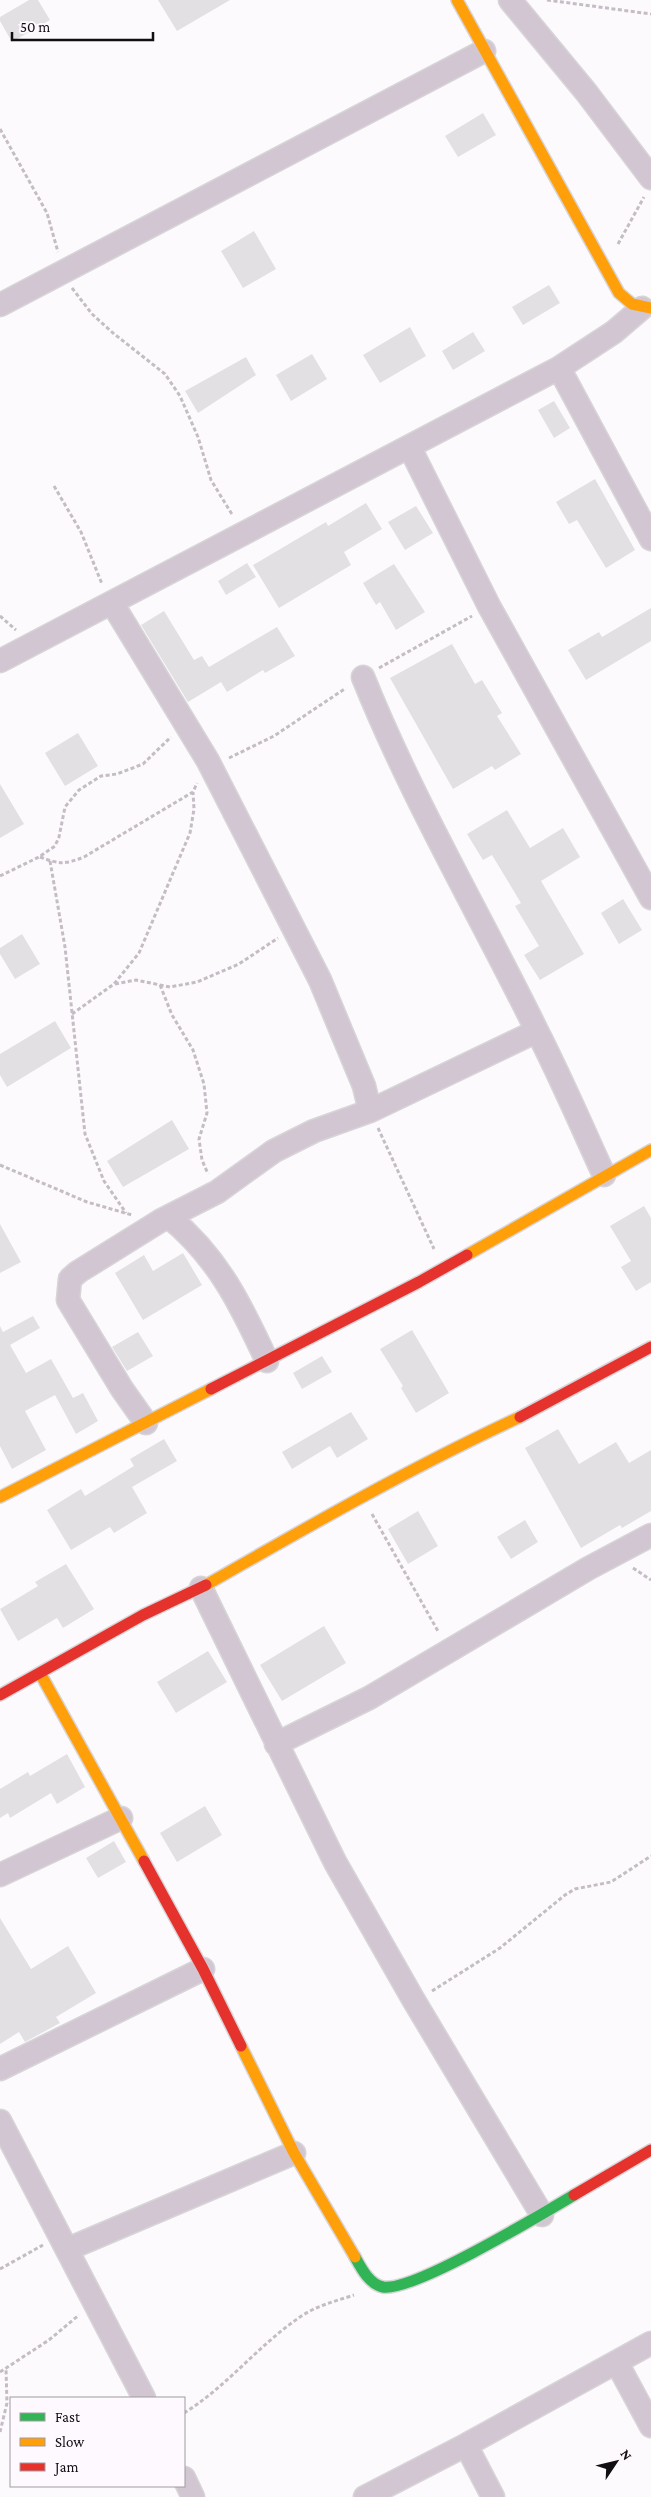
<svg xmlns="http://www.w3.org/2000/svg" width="651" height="2497" viewBox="0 0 651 2497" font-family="'Crimson Pro',serif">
<rect width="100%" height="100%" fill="#fdfafd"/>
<path fill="#e3e0e3" d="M29,0H38L50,20L12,42L0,21V17Z
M158,0H230L177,31Z
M483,113L496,135L458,157L445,136Z
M254,231L276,269L243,288L221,251Z
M549,285L560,303L523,325L512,307Z
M410,327L426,356L380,383L363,355Z
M473,332L485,351L453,370L442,351Z
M312,354L327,379L291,401L276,375Z
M246,357L256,375L198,413L185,391Z
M554,401L570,428L554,438L538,410Z
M595,479L635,550L606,568L577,520L569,524L556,502Z
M366,503L382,529L344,552L351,565L279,608L253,565L326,522L328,526Z
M416,506L433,533L405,550L388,522Z
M247,563L256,577L226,595L218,581Z
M394,564L425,612L396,630L380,602L376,605L363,583Z
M651,608V641L586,680L568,650L599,632L602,637Z
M164,611L194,660L202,656L209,667L277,627L295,656L265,673L263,670L227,692L221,682L188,702L141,625Z
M452,644L475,684L482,680L502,713L497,716L521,754L495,770L492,766L453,789L390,678Z
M78,733L98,766L65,786L45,753Z
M0,784L24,824L0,838Z
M507,810L530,848L563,828L580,857L541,881L584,954L540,980L524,955L539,946L515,906L521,903L492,855L483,860L467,834Z
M623,899L642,930L619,944L601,913Z
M22,934L40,964L15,979L0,954V948Z
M55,1021L71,1048L7,1087L0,1075V1054Z
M172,1120L189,1149L123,1187L107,1161Z
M644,1206L651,1218V1282L636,1291L621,1267L631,1261L610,1226Z
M0,1224L21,1262L0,1273Z
M183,1253L202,1285L143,1320L115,1273L144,1255L153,1271Z
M33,1316L40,1328L10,1345L26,1373L51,1359L73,1398L83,1393L98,1421L76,1434L55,1395L25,1411L46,1450L12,1469L0,1446V1326L3,1332Z
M412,1330L449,1393L416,1413L401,1388L403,1386L380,1349Z
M138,1332L153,1356L127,1371L112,1347Z
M322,1356L332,1372L302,1389L293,1373Z
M351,1412L368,1439L337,1458L330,1446L292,1469L282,1452Z
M558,1429L579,1464L616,1442L629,1463L651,1450V1511L622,1528L620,1525L581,1548L525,1448Z
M164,1439L177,1461L132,1487L147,1513L114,1533L110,1527L71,1550L47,1510L81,1489L85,1496L134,1466L130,1459Z
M418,1511L438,1546L408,1564L388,1529Z
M525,1520L538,1542L511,1559L497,1537Z
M66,1564L94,1609L63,1628L57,1618L18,1641L0,1609L38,1586L35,1582Z
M324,1626L346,1663L282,1701L260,1665Z
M208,1651L227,1682L176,1713L157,1682Z
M67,1754L85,1787L57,1804L51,1793L10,1818L8,1813L0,1818V1789L28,1772L30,1776Z
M205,1806L222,1835L177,1862L160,1833Z
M114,1841L126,1862L98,1878L86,1858Z
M0,1918L31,1969L68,1946L96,1993L56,2017L60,2023L25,2042L19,2032L0,2044Z"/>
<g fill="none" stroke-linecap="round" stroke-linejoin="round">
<g stroke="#d7d5d7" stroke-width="25">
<path id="street" d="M510,0L586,92L651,178
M0,305L484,51
M559,368L651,539
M410,448L489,606L651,898
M112,603L208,761L320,980L364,1086L370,1111
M0,661L559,368L614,332L642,308
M363,677C412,799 479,913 537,1031C561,1078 582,1127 604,1175
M169,1217C218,1257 241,1305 267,1361
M146,1423L122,1389L68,1300L70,1279L78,1272L160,1221L217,1192L274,1151L314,1131L370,1111L537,1031
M201,1588L335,1862L413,1999L542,2215
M276,1744L369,1698L589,1568L651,1535
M0,1875L121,1818
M0,2069L203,1969
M0,2121L144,2398
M68,2249L294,2153
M617,2363L651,2426
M466,2445L493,2497
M184,2478L193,2497
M365,2497L466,2445L651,2343"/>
</g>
<g stroke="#d7d5d7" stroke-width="14">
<path id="fast" d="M355,2257C361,2268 369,2284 383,2287C413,2292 542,2214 574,2195"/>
</g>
<g stroke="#d7d5d7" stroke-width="14">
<path id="slow" d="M457,0L619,293L632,304L651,308
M467,1255L651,1150
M0,1497L211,1389
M206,1585C309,1526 412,1467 520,1417
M40,1673L144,1861
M241,2046L294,2153L355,2257"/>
</g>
<g stroke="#d7d5d7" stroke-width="14">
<path id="jam" d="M211,1389L419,1282L467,1255
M520,1417L651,1347
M0,1695L143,1615L206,1585
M144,1861L203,1969L241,2046
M574,2195L651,2150"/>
</g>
<path stroke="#c5bdc5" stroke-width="3" stroke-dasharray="4 2.5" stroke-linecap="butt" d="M547,0L651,14
M0,129L47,213L58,252
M618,244L644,197
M72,288L92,314L113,333L165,374L180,396L198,437L211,480L233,516
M54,486L81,532L102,584
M0,616L16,630
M379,668L472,616
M229,758L274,736L346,688
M40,857C59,864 64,865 84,857L193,792L197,783
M50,861L65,947L85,1134L104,1181L126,1213
M0,876L39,857L55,846L59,837L65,807L79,790L101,776L117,774L143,764L171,737
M115,984L136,980L170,987L197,982L239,964L278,938
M160,985L172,1015L193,1050L204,1084L207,1113L199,1139L202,1160L208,1174
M72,1014L114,984L139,953L190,833L194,809L193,792
M378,1128L434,1249
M0,1165L87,1202L132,1215
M372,1514L439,1633
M633,1568L651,1580
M432,1991L500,1948L565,1895L575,1889L611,1882L651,1856
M0,2269L43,2245
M0,2372L49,2340L79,2315
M184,2413C228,2386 260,2343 303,2315C319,2305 336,2301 354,2295
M0,2432L7,2403L6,2369"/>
<use href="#street" stroke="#d2c6d2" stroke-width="22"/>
<use href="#fast" stroke="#30b455" stroke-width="11"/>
<use href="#slow" stroke="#ff9f0a" stroke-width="11"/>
<use href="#jam" stroke="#e5322d" stroke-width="11"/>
</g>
<rect x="10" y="2397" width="175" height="90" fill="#fef9fe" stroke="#a09ba0"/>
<rect x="20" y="2413" width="25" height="8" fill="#30b455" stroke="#a09ba0"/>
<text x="55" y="2422" font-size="15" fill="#120f13">Fast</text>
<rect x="20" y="2438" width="25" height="8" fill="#ff9f0a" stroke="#a09ba0"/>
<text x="55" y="2447" font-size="15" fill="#120f13">Slow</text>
<rect x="20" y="2463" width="25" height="8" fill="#e5322d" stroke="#a09ba0"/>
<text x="55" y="2472" font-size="15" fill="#120f13">Jam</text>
<g transform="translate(616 2462) rotate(55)" stroke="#fef9fe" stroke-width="4" paint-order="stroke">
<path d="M0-4L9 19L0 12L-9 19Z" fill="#120f13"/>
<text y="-8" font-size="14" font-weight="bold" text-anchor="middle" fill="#120f13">N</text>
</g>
<path d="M12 32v8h141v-8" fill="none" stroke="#120f13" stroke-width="2.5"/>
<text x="20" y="32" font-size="15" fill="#120f13" stroke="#fef9fe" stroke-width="4" paint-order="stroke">50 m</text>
</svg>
